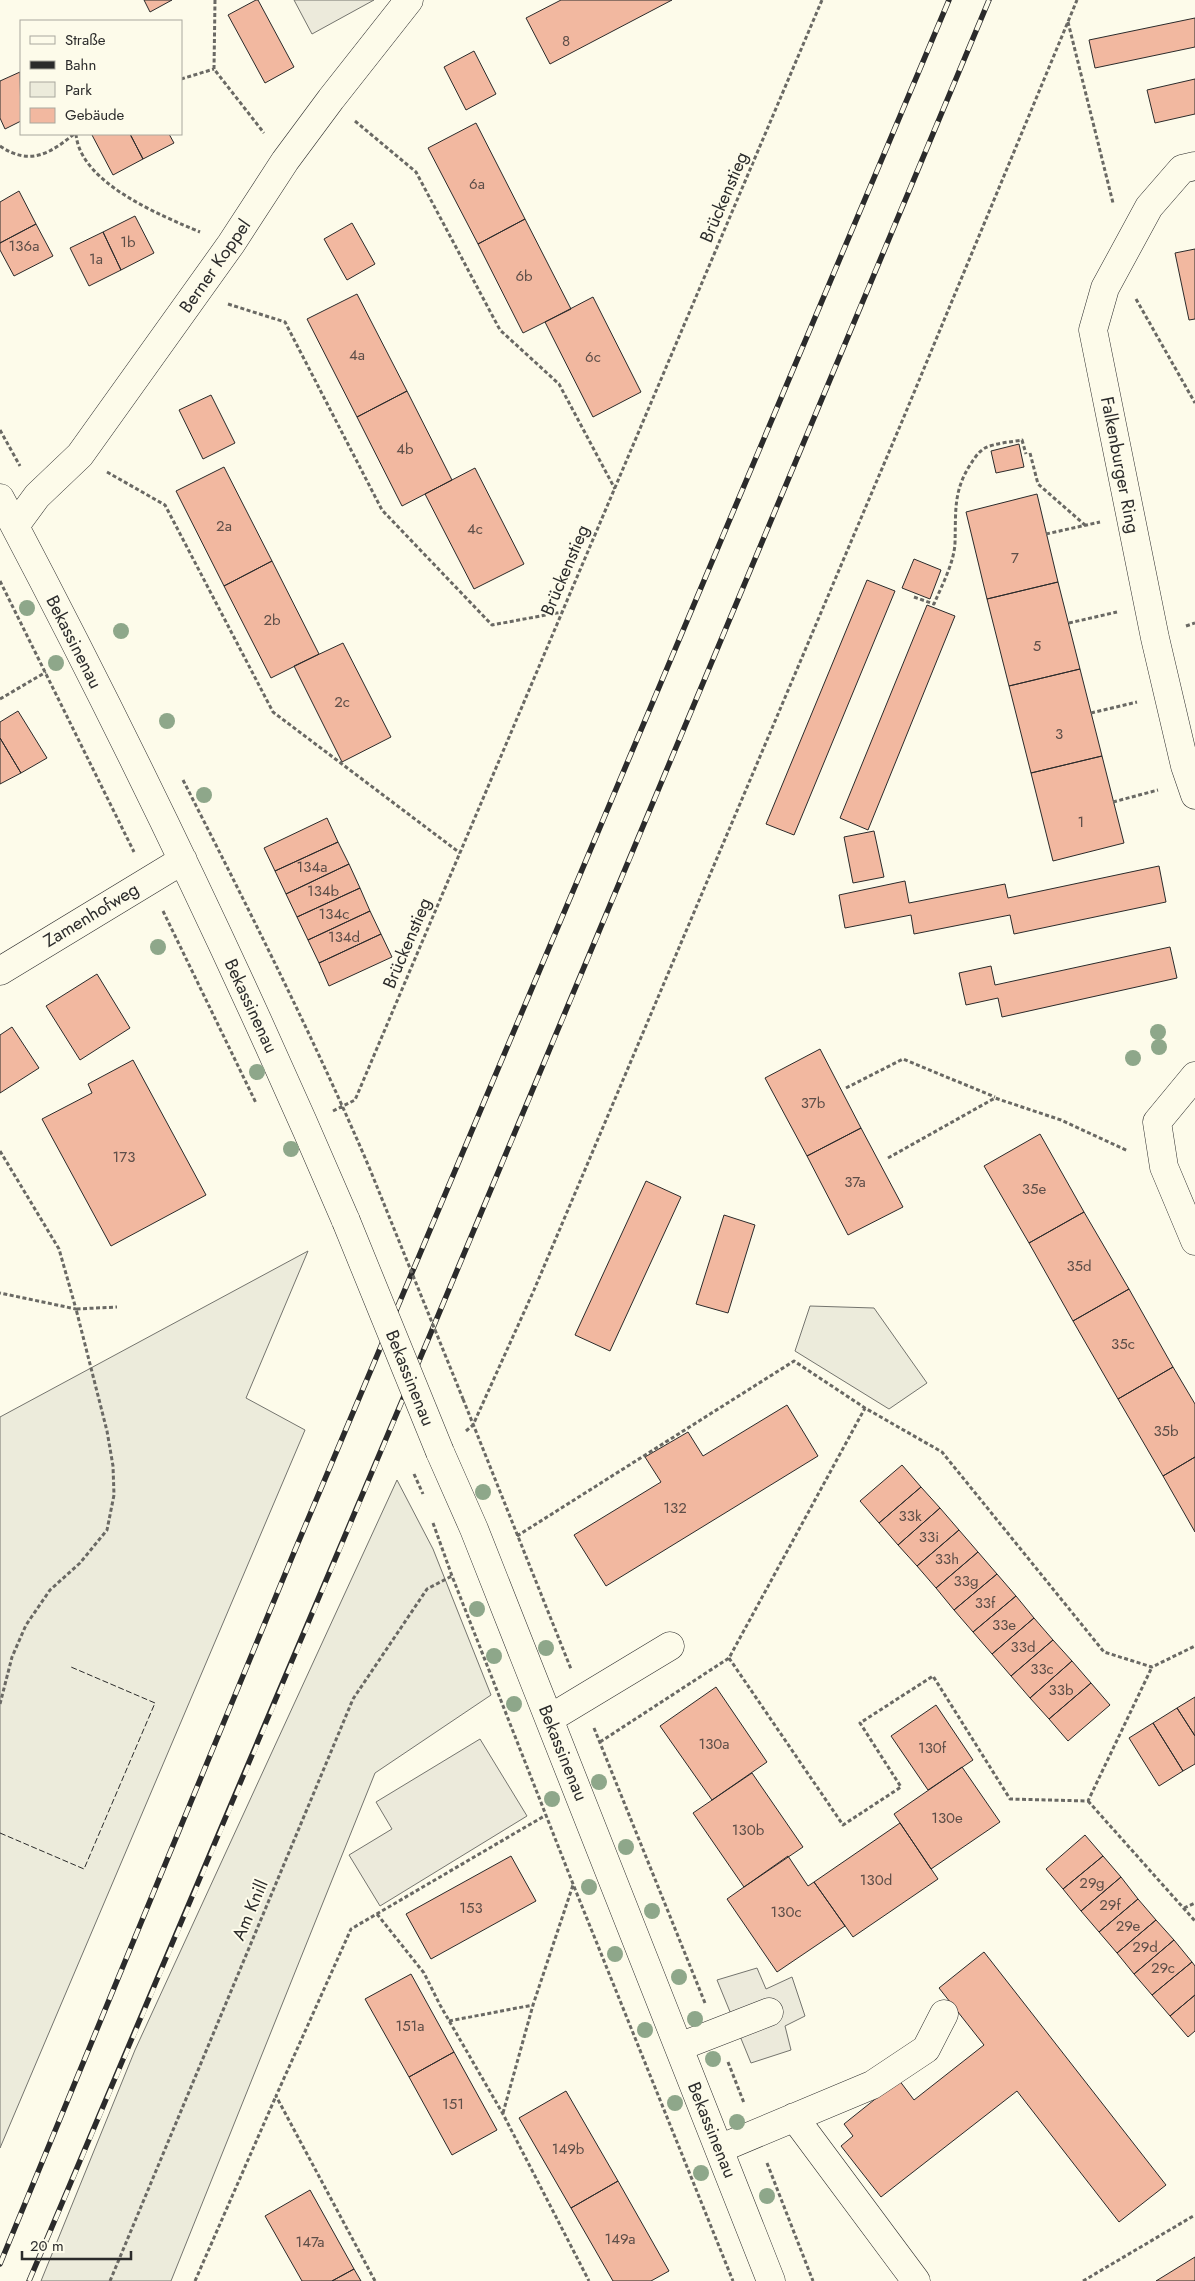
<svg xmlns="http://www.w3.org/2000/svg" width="1195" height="2281" viewBox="0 0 1195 2281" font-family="Jost,sans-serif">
<rect width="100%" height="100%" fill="#fdfbea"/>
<path fill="#ecebdb" stroke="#74746e" d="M308,1251L246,1398L305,1430L0,2148V1417Z
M810,1306L874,1308L927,1383L889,1409L795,1351Z
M397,1480L433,1549L491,1695L375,1773L171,2281H41L135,2050Z"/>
<path fill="#eceadb" stroke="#74746e" d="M294,0H374L312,34Z
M480,1739L527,1816L380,1906L349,1855L392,1829L376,1802Z
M757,1968L766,1989L792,1977L805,2016L785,2026L791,2050L751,2063L717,1980Z"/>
<path fill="#f2b8a0" stroke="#2b2b2b" d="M144,0H172L150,12Z
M256,0H258L294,67L265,83L228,15Z
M561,0H672L550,64L526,18Z
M1195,18V47L1095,68L1089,40Z
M474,51L496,94L466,110L444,67Z
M20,72L21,121L5,129L0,118V81Z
M1195,79V114L1155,123L1147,90Z
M476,123L525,219L478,244L428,148Z
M95,134H130L143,159L113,175L92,135Z
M130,134H169L174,143L143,159Z
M19,191L36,224L0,243V202Z
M135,216L154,253L121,270L103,232Z
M525,219L571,309L523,333L478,244Z
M352,223L375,264L347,280L324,239Z
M36,224L53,256L14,276L0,250V243Z
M103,232L121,270L89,286L70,248Z
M1195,249V319L1189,320L1175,253Z
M357,294L407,391L357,417L307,319Z
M593,297L641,392L593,417L545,322Z
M407,391L452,480L402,506L357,417Z
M211,395L235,443L203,459L179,410Z
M1019,444L1024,467L996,473L991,451Z
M224,467L272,561L224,586L176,491Z
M475,468L524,564L474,589L425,494Z
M1037,494L1058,582L987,599L966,512Z
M914,559L941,570L930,599L902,588Z
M272,561L319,654L271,678L224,586Z
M867,580L895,591L794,835L766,824Z
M1058,582L1080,669L1009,686L987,599Z
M927,605L955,616L868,830L840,818Z
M343,643L391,737L342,762L294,666Z
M1080,669L1102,756L1031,773L1009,686Z
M18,711L47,758L21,773L0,738V722Z
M0,738L21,773L0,784Z
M1102,756L1124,843L1053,861L1031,773Z
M327,818L338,842L275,871L264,848Z
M874,831L884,877L853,883L844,837Z
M338,842L349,864L286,894L275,871Z
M349,864L360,888L297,917L286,894Z
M1159,866L1166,902L1014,934L1010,915L914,934L911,915L845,928L839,895L905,881L909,903L1005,884L1008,898Z
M360,888L370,911L308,940L297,917Z
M370,911L381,934L319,963L308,940Z
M381,934L392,957L329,986L319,963Z
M1170,947L1177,978L1002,1017L998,998L966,1005L959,973L991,966L995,985Z
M97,974L130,1028L80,1060L46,1006Z
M12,1027L39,1068L0,1093V1035Z
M820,1049L861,1128L807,1156L765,1078Z
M133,1060L206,1195L111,1246L42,1119L92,1093L88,1084Z
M861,1128L903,1207L848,1235L807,1156Z
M1040,1134L1084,1212L1029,1243L984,1166Z
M646,1181L681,1197L610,1351L575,1335Z
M1084,1212L1129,1289L1073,1321L1029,1243Z
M724,1215L755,1225L728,1313L696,1304Z
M1129,1289L1173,1367L1118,1399L1073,1321Z
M1173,1367L1195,1404V1457L1163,1476L1118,1399Z
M787,1405L818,1456L606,1586L574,1535L661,1482L645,1457L688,1432L703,1456Z
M1195,1457V1532L1163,1476Z
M902,1465L921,1487L879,1523L860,1501Z
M921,1487L940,1508L898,1545L879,1523Z
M940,1508L959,1530L917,1566L898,1545Z
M959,1530L978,1552L936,1588L917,1566Z
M978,1552L997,1574L954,1610L936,1588Z
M997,1574L1016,1596L973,1632L954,1610Z
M1016,1596L1034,1618L992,1654L973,1632Z
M1034,1618L1053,1640L1011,1676L992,1654Z
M1053,1640L1072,1661L1030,1698L1011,1676Z
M1072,1661L1091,1683L1049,1719L1030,1698Z
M1091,1683L1110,1705L1068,1741L1049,1719Z
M716,1687L767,1762L712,1800L660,1726Z
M1195,1697V1736L1177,1708Z
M936,1705L973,1760L928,1790L891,1736Z
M1177,1708L1195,1736V1764L1183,1771L1153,1723Z
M1153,1723L1183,1771L1159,1786L1129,1738Z
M962,1767L1000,1822L931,1869L894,1814Z
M752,1773L803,1847L744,1887L693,1813Z
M900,1823L938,1879L853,1937L814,1882Z
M1085,1835L1103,1856L1063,1889L1046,1869Z
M511,1856L536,1901L431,1959L406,1914Z
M788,1856L808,1886L814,1882L845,1926L777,1972L727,1899Z
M1103,1856L1121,1877L1081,1911L1063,1889Z
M1121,1877L1138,1899L1099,1932L1081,1911Z
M1138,1899L1156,1920L1117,1953L1099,1932Z
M1156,1920L1174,1940L1134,1974L1117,1953Z
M1174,1940L1192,1962L1152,1995L1134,1974Z
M984,1952L1166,2185L1119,2222L1017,2091L881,2197L841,2146L853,2136L844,2124L899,2080L914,2100L984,2045L939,1988Z
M1192,1962L1195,1966V1995L1170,2016L1152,1995Z
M411,1974L454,2052L409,2077L365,1999Z
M1195,1995V2031L1188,2037L1170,2016Z
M454,2052L497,2130L452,2155L409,2077Z
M566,2091L618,2181L571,2208L519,2118Z
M618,2181L669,2271L651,2281H613L571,2208Z
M310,2190L354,2269L332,2281H302L265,2216Z
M1195,2257V2281H1156Z
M354,2269L361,2281H332Z"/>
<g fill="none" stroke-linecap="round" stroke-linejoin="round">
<g stroke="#2b2b2b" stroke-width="29">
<path id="minor" d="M1195,166L1182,169L1149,207L1105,288L1093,330L1155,638L1185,766L1195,795
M0,498C125,734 241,975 346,1221
M15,526L37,496L80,455L231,244L285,161L331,99L409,0
M0,971L183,860
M1195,1076L1157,1122L1164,1167L1195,1241
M440,1452L474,1529L771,2281
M549,1719L670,1646
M679,2047L769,2012
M794,2117L916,2281
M719,2149L872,2085L926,2049L944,2014"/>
</g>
<path stroke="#6a6964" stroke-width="3" stroke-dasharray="4 2.5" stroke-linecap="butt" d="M215,0L214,69L264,133
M1068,22L1113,203
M181,79L214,69
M355,121L416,172L500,330L559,384L615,489
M76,134C80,183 160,215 200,232
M0,146C29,166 50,154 74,134
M1136,299L1195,403
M228,304L285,322L382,510L492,625L562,612
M0,430L20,466
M1030,453L1038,484L1085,525
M107,472L165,505L273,712L460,853
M1046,534L1100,522
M0,581L134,852
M914,597L934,604C942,585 954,563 955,543C956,512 953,492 970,465C974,459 978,452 985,448C995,443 1011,442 1022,440L1026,454
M1069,623L1117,612
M1186,626L1195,623
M0,699L46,672
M1091,713L1137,702
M183,780C248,908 313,1036 369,1167
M1113,802L1158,790
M163,911L256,1103
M846,1088L903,1059L995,1097
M333,1111L355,1100L822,0
M0,1151L59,1249L76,1309L0,1293
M888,1158L995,1098L1061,1120L1128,1151
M463,1399L571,1669
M466,1431L473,1425L534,1290L903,419L1077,0
M433,1523L452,1576L573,1884L733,2281
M517,1536L794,1361L865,1408L942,1452L1104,1652L1152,1667L1195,1646
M729,1658L843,1825L901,1787L860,1723L933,1676L1010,1799L1088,1801L1152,1667
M0,1704L12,1657L26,1625L50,1590L80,1563L107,1530L114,1495L113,1466L107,1431L76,1309L117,1307
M594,1728L705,2003
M600,1742L729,1658L865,1408
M1088,1801L1195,1921
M1184,1908L1195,1903
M377,1914L424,1973L440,2005L503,2114L589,2281
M449,2021L533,2005
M728,2062L744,2103
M503,2113L533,2005L573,1885
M767,2163L813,2281
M110,2281L353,1699L427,1589L452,1576
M195,2281L276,2096
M375,2281L276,2096L351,1929L546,1815
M1083,2281L1195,2215"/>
<use href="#minor" stroke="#fdfbea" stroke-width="28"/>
<g stroke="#2b2b2b" stroke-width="5.5">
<path id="rail" d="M0,2264L295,1550L949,0
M29,2281C354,1523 670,760 989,0"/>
</g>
<use href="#rail" stroke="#fdfbea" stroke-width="4" stroke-dasharray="11" stroke-linecap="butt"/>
<g stroke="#2b2b2b" stroke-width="29" stroke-linecap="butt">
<path id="minor-bridge" d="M346,1221L440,1452"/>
</g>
<path stroke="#6a6964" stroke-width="3" stroke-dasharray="4 2.5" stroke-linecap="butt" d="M369,1167L463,1399
M414,1474L423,1494"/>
<use href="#minor-bridge" stroke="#fdfbea" stroke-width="28"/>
<path stroke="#2b2b2b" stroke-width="1" stroke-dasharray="6 2.5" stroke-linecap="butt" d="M0,1833L84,1869L155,1703L71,1667"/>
</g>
<g fill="#8ea78a">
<circle cx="27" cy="608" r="8"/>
<circle cx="121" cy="631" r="8"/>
<circle cx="56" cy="663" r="8"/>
<circle cx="167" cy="721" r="8"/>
<circle cx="204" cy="795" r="8"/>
<circle cx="158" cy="947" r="8"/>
<circle cx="1158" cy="1032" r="8"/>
<circle cx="1159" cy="1047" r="8"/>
<circle cx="1133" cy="1058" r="8"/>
<circle cx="257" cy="1072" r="8"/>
<circle cx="291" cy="1149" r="8"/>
<circle cx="483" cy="1492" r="8"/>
<circle cx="477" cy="1609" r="8"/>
<circle cx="546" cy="1648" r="8"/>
<circle cx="494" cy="1656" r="8"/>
<circle cx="514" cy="1704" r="8"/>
<circle cx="599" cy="1782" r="8"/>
<circle cx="552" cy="1799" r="8"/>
<circle cx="626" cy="1847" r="8"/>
<circle cx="589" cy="1887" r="8"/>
<circle cx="652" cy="1911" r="8"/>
<circle cx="615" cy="1954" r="8"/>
<circle cx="679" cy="1977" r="8"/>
<circle cx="695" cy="2019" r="8"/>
<circle cx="645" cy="2030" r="8"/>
<circle cx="713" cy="2059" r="8"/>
<circle cx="675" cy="2103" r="8"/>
<circle cx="737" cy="2122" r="8"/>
<circle cx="701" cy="2173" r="8"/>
<circle cx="767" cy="2196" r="8"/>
</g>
<g text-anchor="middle" stroke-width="4" stroke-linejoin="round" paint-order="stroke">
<g font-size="15" fill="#5d4e48">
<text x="566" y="46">8</text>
<text x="477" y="189">6a</text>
<text x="128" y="247">1b</text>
<text x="24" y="251">136a</text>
<text x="96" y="264">1a</text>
<text x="524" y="281">6b</text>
<text x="357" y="360">4a</text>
<text x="593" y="362">6c</text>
<text x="405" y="454">4b</text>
<text x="224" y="531">2a</text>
<text x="475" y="534">4c</text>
<text x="1015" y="563">7</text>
<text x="272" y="625">2b</text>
<text x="1037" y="651">5</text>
<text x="342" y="707">2c</text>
<text x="1059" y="739">3</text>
<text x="1081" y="827">1</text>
<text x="312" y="872">134a</text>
<text x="323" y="896">134b</text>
<text x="334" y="919">134c</text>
<text x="344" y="942">134d</text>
<text x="813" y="1108">37b</text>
<text x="124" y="1162">173</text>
<text x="855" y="1187">37a</text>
<text x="1034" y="1194">35e</text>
<text x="1079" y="1271">35d</text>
<text x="1123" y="1349">35c</text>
<text x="1166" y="1436">35b</text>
<text x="675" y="1513">132</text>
<text x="910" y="1521">33k</text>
<text x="929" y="1542">33i</text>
<text x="947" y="1564">33h</text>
<text x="966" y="1586">33g</text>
<text x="985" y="1608">33f</text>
<text x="1004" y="1630">33e</text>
<text x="1023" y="1652">33d</text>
<text x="1042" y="1674">33c</text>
<text x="1061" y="1695">33b</text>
<text x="714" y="1749">130a</text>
<text x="932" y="1753">130f</text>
<text x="947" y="1823">130e</text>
<text x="748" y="1835">130b</text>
<text x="876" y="1885">130d</text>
<text x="1092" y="1888">29g</text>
<text x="1110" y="1910">29f</text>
<text x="471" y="1913">153</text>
<text x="786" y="1917">130c</text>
<text x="1128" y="1931">29e</text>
<text x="1145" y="1952">29d</text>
<text x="1163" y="1973">29c</text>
<text x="410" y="2031">151a</text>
<text x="453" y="2109">151</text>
<text x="568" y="2154">149b</text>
<text x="620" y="2244">149a</text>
<text x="310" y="2247">147a</text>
</g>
<g font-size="18" fill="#2b2b2b" stroke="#fdfbea">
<text transform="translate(724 197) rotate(-67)" y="6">Brückenstieg</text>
<text transform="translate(215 266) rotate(-55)" y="6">Berner Koppel</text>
<text transform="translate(1120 465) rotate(79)" y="6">Falkenburger Ring</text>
<text transform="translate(565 570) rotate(-67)" y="6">Brückenstieg</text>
<text transform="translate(74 642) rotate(63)" y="6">Bekassinenau</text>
<text transform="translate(91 915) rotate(-31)" y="6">Zamenhofweg</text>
<text transform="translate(407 943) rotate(-67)" y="6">Brückenstieg</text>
<text transform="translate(251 1006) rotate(65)" y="6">Bekassinenau</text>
<text transform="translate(410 1378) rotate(68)" y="6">Bekassinenau</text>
<text transform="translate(563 1753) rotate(68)" y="6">Bekassinenau</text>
<text transform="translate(250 1910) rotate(-67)" y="6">Am Knill</text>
<text transform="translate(712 2130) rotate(68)" y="6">Bekassinenau</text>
</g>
</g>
<rect x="20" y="20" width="162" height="115" fill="#fdfbea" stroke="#a9a89e"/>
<rect x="30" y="36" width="25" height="8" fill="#fdfbea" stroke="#a9a89e"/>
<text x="65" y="45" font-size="15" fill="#2b2b2b">Straße</text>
<rect x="30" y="61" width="25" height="8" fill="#2b2b2b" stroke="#a9a89e"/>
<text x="65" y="70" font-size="15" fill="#2b2b2b">Bahn</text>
<rect x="30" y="82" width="25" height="15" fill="#ecebdb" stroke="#a9a89e"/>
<text x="65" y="95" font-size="15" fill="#2b2b2b">Park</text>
<rect x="30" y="108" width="25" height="15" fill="#f2b8a0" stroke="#a9a89e"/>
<text x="65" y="120" font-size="15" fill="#2b2b2b">Gebäude</text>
<path d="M22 2251v8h109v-8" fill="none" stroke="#2b2b2b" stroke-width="2.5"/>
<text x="30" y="2251" font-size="15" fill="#2b2b2b" stroke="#fdfbea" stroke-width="4" paint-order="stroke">20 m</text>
</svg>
